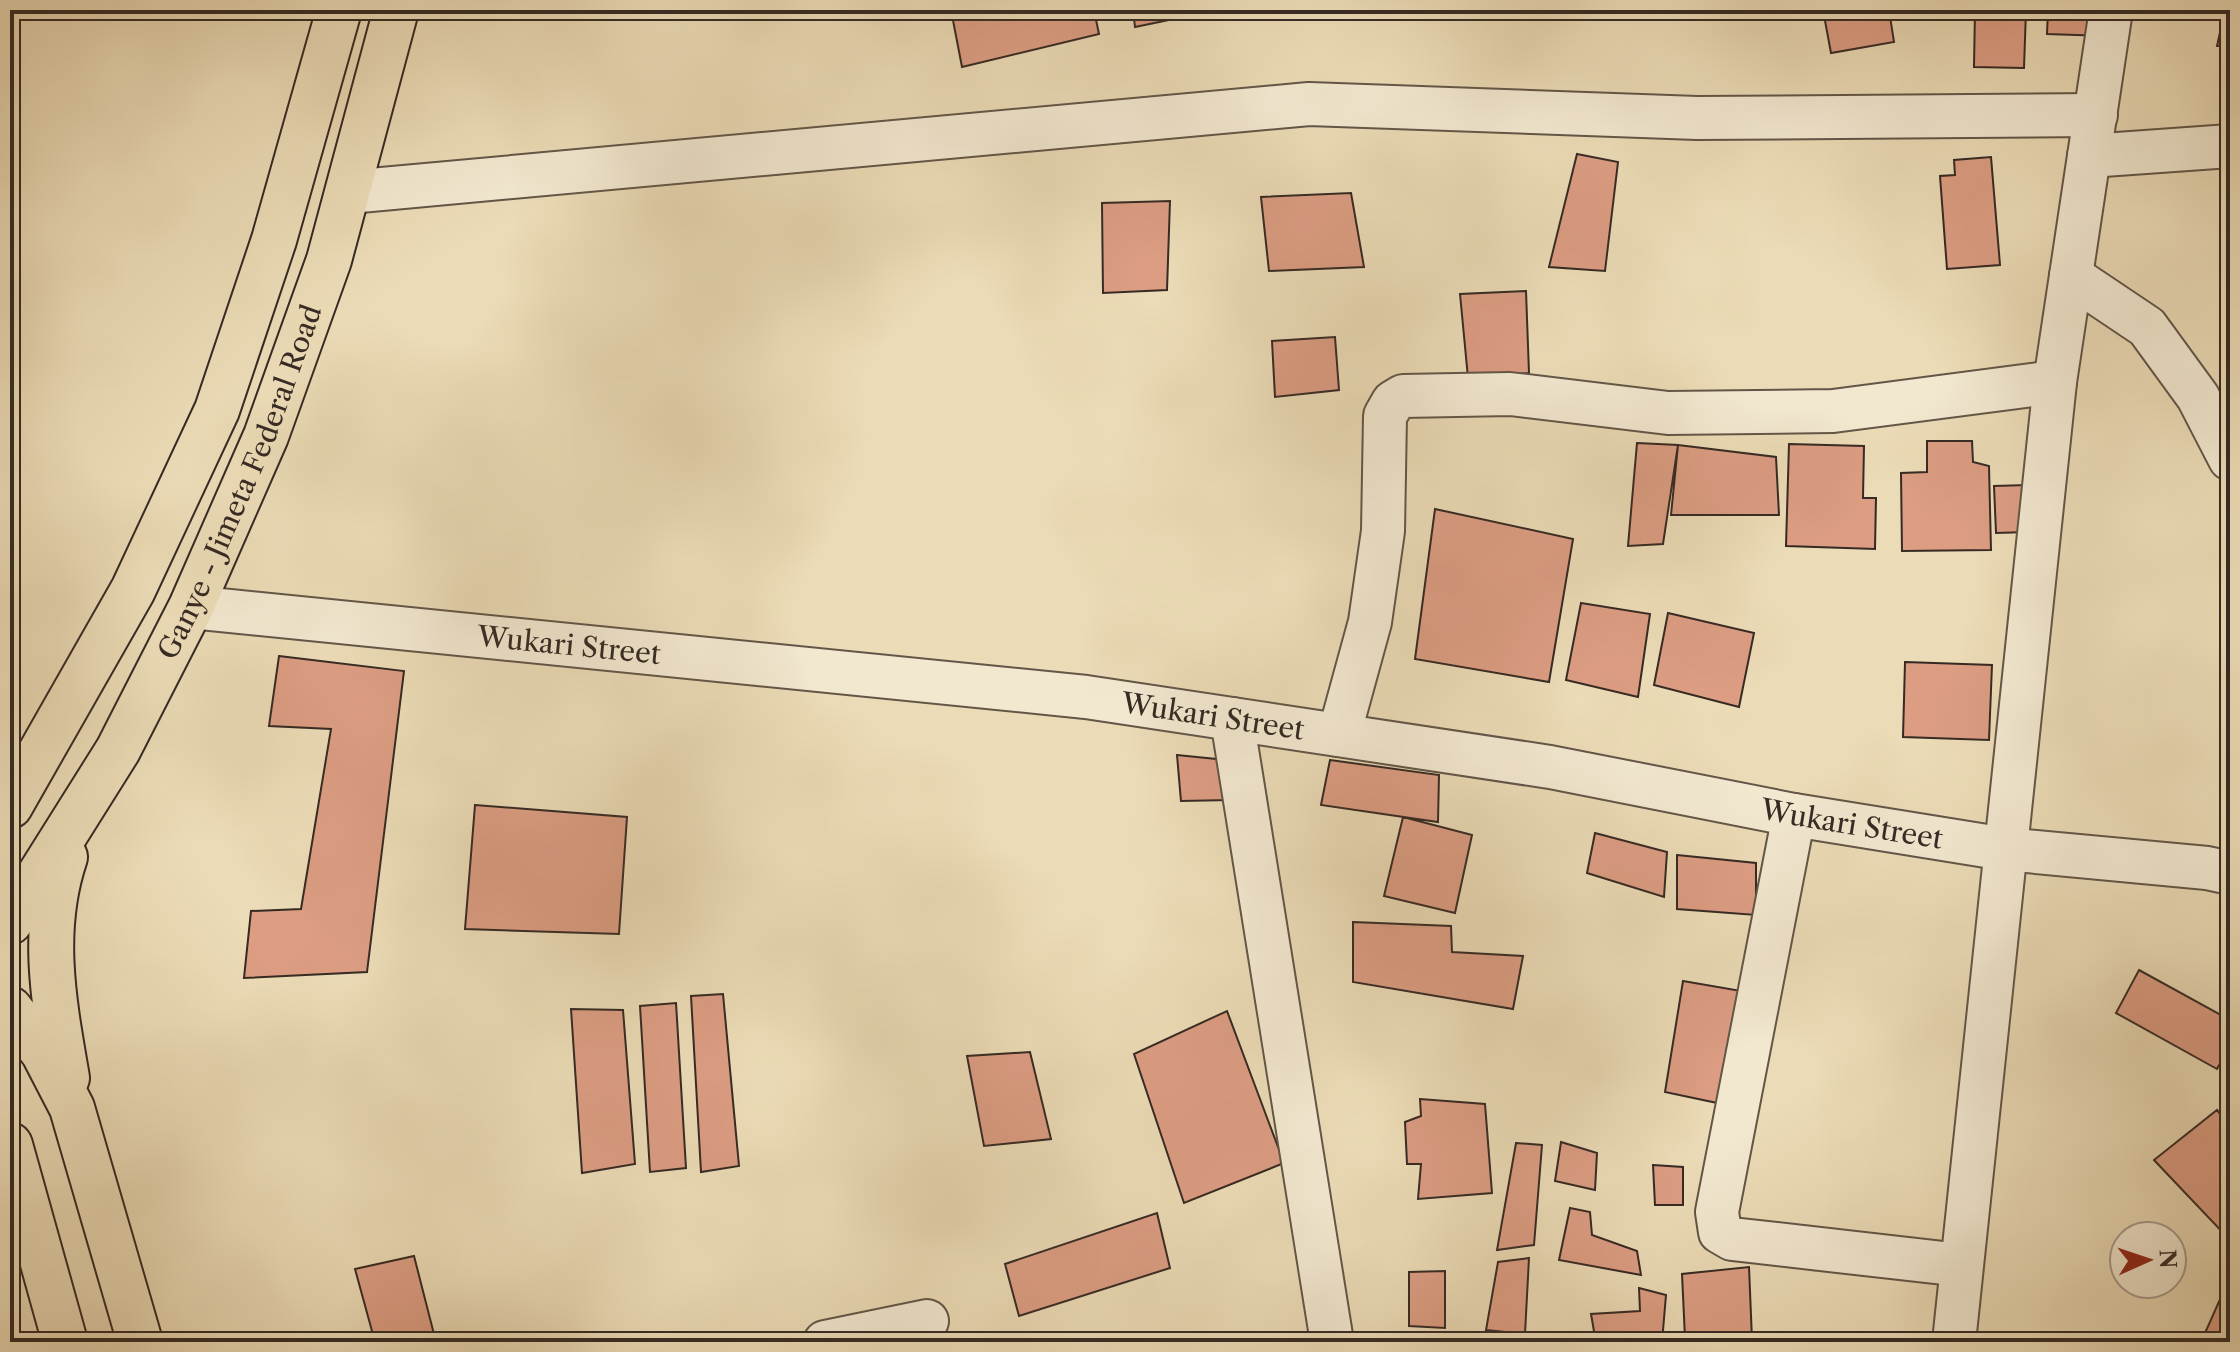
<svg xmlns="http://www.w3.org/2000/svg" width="2240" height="1352" viewBox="0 0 2240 1352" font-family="'Libre Caslon Text',serif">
<rect width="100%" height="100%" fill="#ebdbb6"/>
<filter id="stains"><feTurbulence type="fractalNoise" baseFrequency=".0025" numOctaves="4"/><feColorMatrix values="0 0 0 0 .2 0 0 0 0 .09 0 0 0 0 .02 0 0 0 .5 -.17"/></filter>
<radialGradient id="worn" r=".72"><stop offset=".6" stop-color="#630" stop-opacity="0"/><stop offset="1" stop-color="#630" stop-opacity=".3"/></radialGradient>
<path fill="#dc9d83" stroke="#362a24" stroke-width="2" d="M951,10H1094L1099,34L962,67Z
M1133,10H1217L1135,27Z
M1823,10H1889L1894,42L1831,53Z
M1975,10H2026L2024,68L1974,67Z
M2048,10H2107L2106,36L2047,34Z
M2225,10H2230V46H2217Z
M1577,154L1618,162L1605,271L1549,267Z
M1991,157L2000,265L1947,269L1940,176L1955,175L1954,160Z
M1351,193L1364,267L1269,271L1261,197Z
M1170,201L1167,290L1103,293L1102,203Z
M1526,291L1529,373L1468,378L1460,294Z
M1335,337L1339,390L1275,397L1272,341Z
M1927,441H1972L1973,462L1989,466L1991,550L1902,551L1901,473L1927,472Z
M1637,443L1678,445L1663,544L1628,546Z
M1789,444L1864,446L1863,498H1876L1875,549L1786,546Z
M1678,445L1776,457L1779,515H1671Z
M2027,485L2028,532L1996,533L1994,486Z
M1435,509L1573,539L1549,682L1415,659Z
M1581,603L1650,614L1638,697L1566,680Z
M1668,613L1754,633L1739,707L1654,685Z
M279,656L404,671L367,972L244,978L251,911L301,909L331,729L269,726Z
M1905,662L1992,665L1989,740L1903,737Z
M1177,755L1226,760L1230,800L1181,801Z
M1330,760L1439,775L1438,822L1321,805Z
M475,805L627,817L619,934L465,929Z
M1403,817L1472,835L1455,913L1384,896Z
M1595,833L1667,852L1664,897L1587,873Z
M1677,855L1756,863V915L1677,909Z
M1353,922L1451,926L1452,952L1523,956L1513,1009L1353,982Z
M2139,970L2230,1020V1045L2217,1069L2116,1013Z
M1683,981L1747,992L1722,1104L1665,1092Z
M723,994L739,1166L701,1172L691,996Z
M676,1003L686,1168L650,1172L640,1006Z
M571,1009L623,1010L635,1164L582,1173Z
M1227,1011L1284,1163L1184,1203L1134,1054Z
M1030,1052L1051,1139L984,1146L967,1056Z
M1420,1099L1485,1104L1492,1193L1418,1199L1421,1164H1407L1405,1122L1421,1116Z
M2217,1110L2230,1126V1235L2227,1237L2154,1160Z
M1561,1142L1597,1153L1595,1190L1555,1181Z
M1516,1143L1542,1145L1534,1245L1497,1250Z
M1653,1165L1683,1167V1205H1655Z
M1570,1208L1590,1212L1592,1235L1637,1251L1641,1275L1559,1260Z
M1157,1213L1170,1268L1019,1316L1005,1264Z
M414,1256L436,1342H375L355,1269Z
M1529,1258L1525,1334L1486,1330L1498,1262Z
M1749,1267L1752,1340L1685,1338L1682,1274Z
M1445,1271V1328L1409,1326V1272Z
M2230,1277V1342H2201Z
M1639,1288L1666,1295L1662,1342L1595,1337L1591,1314L1640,1311Z"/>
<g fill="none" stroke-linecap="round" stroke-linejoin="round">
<g stroke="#635648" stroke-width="46">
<g id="minor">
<path d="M2089,156L2230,146"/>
<path d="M349,192L1309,104L1697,118L2096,115"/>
<path d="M2071,276L2147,327L2198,397L2230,459"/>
<path id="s1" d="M191,607L1086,697L1550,767L1794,815L2005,849L2207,868L2230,873"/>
<path d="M1232,719L1332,1342"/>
<path d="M1339,735L1370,622L1383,531L1385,416L1393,402L1403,396L1510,394L1668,413L1833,411L2055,382"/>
<path d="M1794,815L1717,1212L1720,1232L1732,1239L1961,1265"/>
<path d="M825,1342L927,1321"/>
<path d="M1954,1342L2055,382L2111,10"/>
</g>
</g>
<g stroke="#362a24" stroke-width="48">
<g id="major">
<path d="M10,806L133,590L217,410L274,240L339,10"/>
<path d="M65,857C40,931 54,1003 67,1078"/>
<path id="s2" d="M10,922L118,750L191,607L266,436L329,260L396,10"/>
<path d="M10,1009L43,1052L72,1108L140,1342"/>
<path d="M10,1145L65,1342"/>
</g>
</g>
<use href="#minor" stroke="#f2e8d0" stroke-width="42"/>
<use href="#major" stroke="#ebdbb6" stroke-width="44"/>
</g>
<g text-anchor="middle" stroke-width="6" stroke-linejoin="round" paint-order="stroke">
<g font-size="28" fill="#362a24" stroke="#f2e8d0">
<text dy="10" stroke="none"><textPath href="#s2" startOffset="498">Ganye - Jimeta Federal Road</textPath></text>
<text dy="10" stroke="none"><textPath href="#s1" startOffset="380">Wukari Street</textPath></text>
<text dy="10" stroke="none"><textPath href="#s1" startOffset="1028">Wukari Street</textPath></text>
<text dy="10" stroke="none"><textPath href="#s1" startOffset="1676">Wukari Street</textPath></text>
</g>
</g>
<rect width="2240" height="1352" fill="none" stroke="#ebdbb6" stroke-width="40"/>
<rect x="12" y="12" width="2216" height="1328" fill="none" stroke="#362a24" stroke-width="4"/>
<rect x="20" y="20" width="2200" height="1312" fill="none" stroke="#362a24" stroke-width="2"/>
<g transform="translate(2148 1260) rotate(87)"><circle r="38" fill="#f2e8d0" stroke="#a79c8b" stroke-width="2"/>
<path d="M0-6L14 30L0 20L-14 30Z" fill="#8f2418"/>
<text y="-12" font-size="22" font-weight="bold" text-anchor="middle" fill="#362a24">N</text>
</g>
<rect width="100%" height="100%" filter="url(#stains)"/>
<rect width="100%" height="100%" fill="url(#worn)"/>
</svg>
